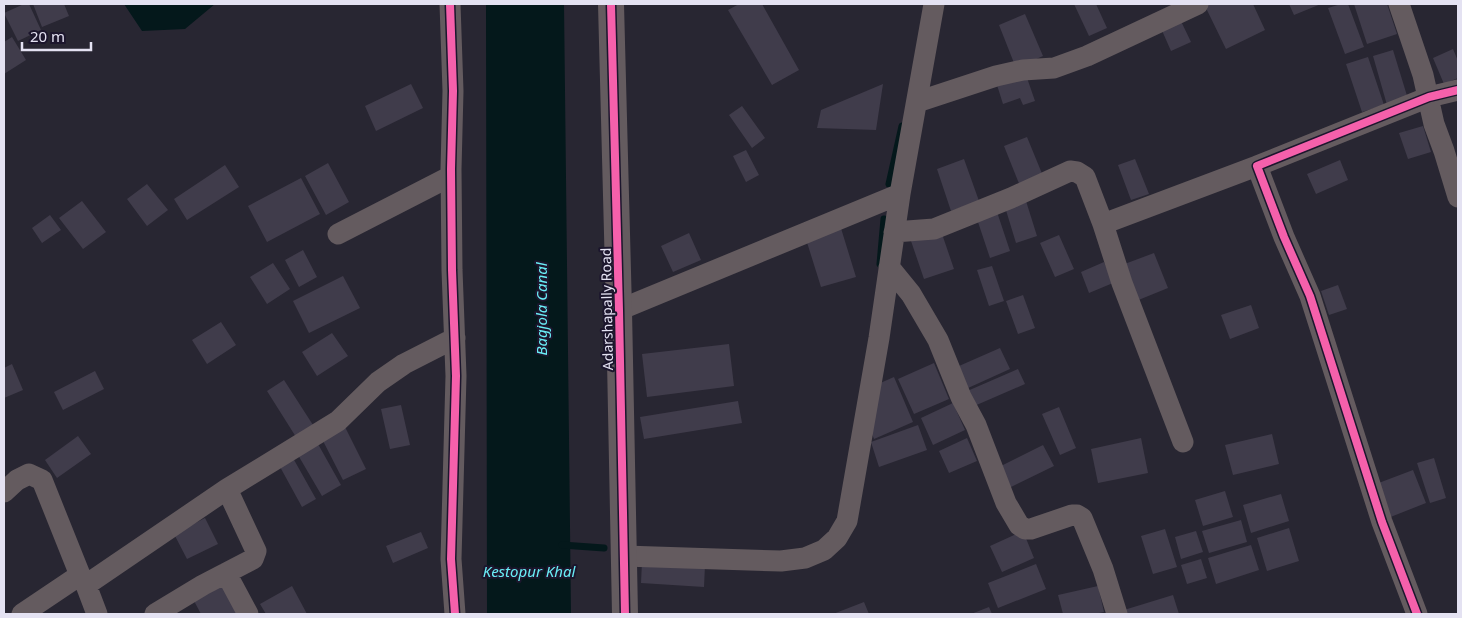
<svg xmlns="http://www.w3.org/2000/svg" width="1462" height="618" viewBox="0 0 1462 618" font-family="'Noto Sans',sans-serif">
<rect width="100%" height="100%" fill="#282632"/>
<path fill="#04181b" d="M124,4H215L185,29L142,31Z
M486,4H564L571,614H487Z"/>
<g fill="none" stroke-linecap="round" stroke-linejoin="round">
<path stroke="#04181b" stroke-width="7" d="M889,184L902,126
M880,264L884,219
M562,545L604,548"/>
</g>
<path fill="#403c4b" d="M24,4H29L41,30L18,41L4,13Z
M33,4H64L69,16L42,27Z
M739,4H762L799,70L772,85L728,10Z
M1074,4H1096L1107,28L1089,36Z
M1210,4H1253L1265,30L1226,49L1205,6Z
M1289,4H1321L1294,15Z
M1341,4H1348L1364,47L1345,54L1328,8Z
M1354,4H1387L1397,34L1367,44Z
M1025,14L1043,56L1016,68L999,25Z
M1179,17L1191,42L1171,51L1160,26Z
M12,37L26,60L4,74V42Z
M1453,49L1458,61V78L1444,84L1433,58Z
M1393,50L1408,99L1387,105L1373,56Z
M1368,57L1384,105L1362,112L1346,64Z
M1026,75L1035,101L1023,105L1020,98L1003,104L997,85Z
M411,84L423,108L376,131L365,106Z
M883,84L876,130L817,128L821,110Z
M742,106L765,138L752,148L729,115Z
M1423,126L1431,152L1408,159L1399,133Z
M1027,137L1043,176L1020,186L1004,146Z
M746,150L759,175L746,182L733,156Z
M964,159L979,201L951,211L937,169Z
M1135,159L1149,194L1131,200L1118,165Z
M1340,160L1348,180L1316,194L1307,174Z
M328,163L349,202L326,215L305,176Z
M225,165L239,187L187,220L174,199Z
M301,178L320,214L267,242L248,206Z
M147,184L168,210L147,226L127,199Z
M82,201L106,232L83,249L59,218Z
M1026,201L1037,236L1016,243L1005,207Z
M997,212L1010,251L990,258L977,219Z
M50,215L61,230L42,243L32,228Z
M840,225L856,277L821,287L805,236Z
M941,231L954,269L924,279L911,241Z
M689,233L701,260L673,272L661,246Z
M1059,235L1074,269L1055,277L1040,243Z
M303,250L317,277L299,287L285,260Z
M1154,253L1168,288L1136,301L1122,265Z
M1104,262L1113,283L1089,293L1081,272Z
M273,263L290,289L267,304L250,277Z
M992,266L1004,301L989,306L977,270Z
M343,276L360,308L309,333L293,301Z
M1338,285L1347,309L1329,315L1321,291Z
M1023,295L1035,328L1018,334L1006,301Z
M1251,305L1259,328L1230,339L1221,315Z
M221,322L236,345L207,364L192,340Z
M332,333L348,356L317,376L302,352Z
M729,344L734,386L647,397L642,354Z
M1000,348L1010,369L968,388L959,366Z
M934,363L949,399L914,414L898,379Z
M12,364L23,390L4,398V368Z
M1018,369L1025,384L972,407L965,392Z
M95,371L104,389L63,410L54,392Z
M894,377L913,422L874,439L867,421L878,384Z
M284,380L313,425L296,437L267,391Z
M738,401L742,423L644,439L640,417Z
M953,403L965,430L933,445L921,418Z
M401,405L410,445L390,449L381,409Z
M1059,407L1076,448L1060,455L1042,414Z
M344,425L366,469L343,480L321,437Z
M918,425L927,450L879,467L871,442Z
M1272,434L1279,464L1233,475L1225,445Z
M78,436L91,454L57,478L45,460Z
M967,438L977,461L949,473L939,451Z
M1141,438L1148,473L1098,483L1091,449Z
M318,444L341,485L322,496L298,455Z
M1043,445L1054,466L1009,488L999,467Z
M293,458L316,499L302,507L279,465Z
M1434,458L1446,498L1430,503L1417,463Z
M1413,470L1426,503L1388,518L1376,484Z
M1225,491L1233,517L1203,526L1195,500Z
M1281,494L1289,521L1251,533L1243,505Z
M205,518L218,544L187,559L174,534Z
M1241,520L1247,542L1209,553L1202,531Z
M1289,528L1299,561L1267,571L1257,538Z
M1165,529L1177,567L1153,574L1141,536Z
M1023,531L1034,558L1002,572L990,546Z
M1196,531L1203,552L1181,559L1175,537Z
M421,532L428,548L393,563L386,546Z
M1251,545L1259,570L1216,584L1208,558Z
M1201,559L1207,578L1187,584L1181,565Z
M642,562L705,565L704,587L641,583Z
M1036,564L1046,589L998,608L988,583Z
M223,583L240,614H201L193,599Z
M292,586L307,614H266L260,604Z
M1098,586L1104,612L1094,614H1063L1058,595Z
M1173,595L1179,614H1125L1124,610Z
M864,602L869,614H833Z
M989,607L992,614H971Z"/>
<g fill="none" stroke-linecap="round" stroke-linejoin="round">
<path stroke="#645b5f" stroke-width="21" d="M450,4L453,91L451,169L452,270L456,376L451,559L455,614
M1399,4L1423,75L1434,124L1444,151L1458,197
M917,102L996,76L1023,70L1054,68L1087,56L1198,4
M1103,224L1257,166
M894,232L934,229L1011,198L1070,171L1077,172L1085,177L1103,224L1122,283L1183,442
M338,234L451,176
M889,267L911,294L938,340L961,397L976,425L1006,503L1019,525L1025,529H1031L1072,515H1077L1082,518L1103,569L1117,614
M619,310L900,194L934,4
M4,492L17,480L29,474L42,480L80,575L86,585L97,614
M624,556L781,561L805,558L824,550L837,538L847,521L879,338L900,194
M226,573L248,614
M86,585L227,489L338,421L378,382L404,364L455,338
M22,614L80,575
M155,614L203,585L253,559L256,551L227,489
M1417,614L1382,522L1310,296L1284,237L1257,166L1429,97L1458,90"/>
<path stroke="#645b5f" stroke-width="26" d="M611,4L619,310L625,614"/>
<g stroke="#1c162d" stroke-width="11">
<path id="cycleway" d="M450,4L453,91L451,169L452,270L456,376L451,559L455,614
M611,4L619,310L625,614
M1417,614L1382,522L1310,296L1284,237L1257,166L1429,97L1458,90"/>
</g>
<use href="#cycleway" stroke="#f560ab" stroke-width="8"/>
</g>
<g text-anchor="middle" stroke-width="4" stroke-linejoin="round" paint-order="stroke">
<g font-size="14" fill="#e4e2f2" stroke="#1c162d">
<text transform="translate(607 309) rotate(-91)" y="5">Adarshapally Road</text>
</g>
<g font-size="15" font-style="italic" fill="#6aeef7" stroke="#1c162d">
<text transform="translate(542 309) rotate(-90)" y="5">Bagjola Canal</text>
<text x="529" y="577">Kestopur Khal</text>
</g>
</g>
<rect width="1462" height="618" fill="none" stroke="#e4e2f2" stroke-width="10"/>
<path d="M22 42v8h69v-8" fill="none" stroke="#e4e2f2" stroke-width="2.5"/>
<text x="30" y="42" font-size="15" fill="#e4e2f2" stroke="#1c162d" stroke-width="4" paint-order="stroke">20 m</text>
</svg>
